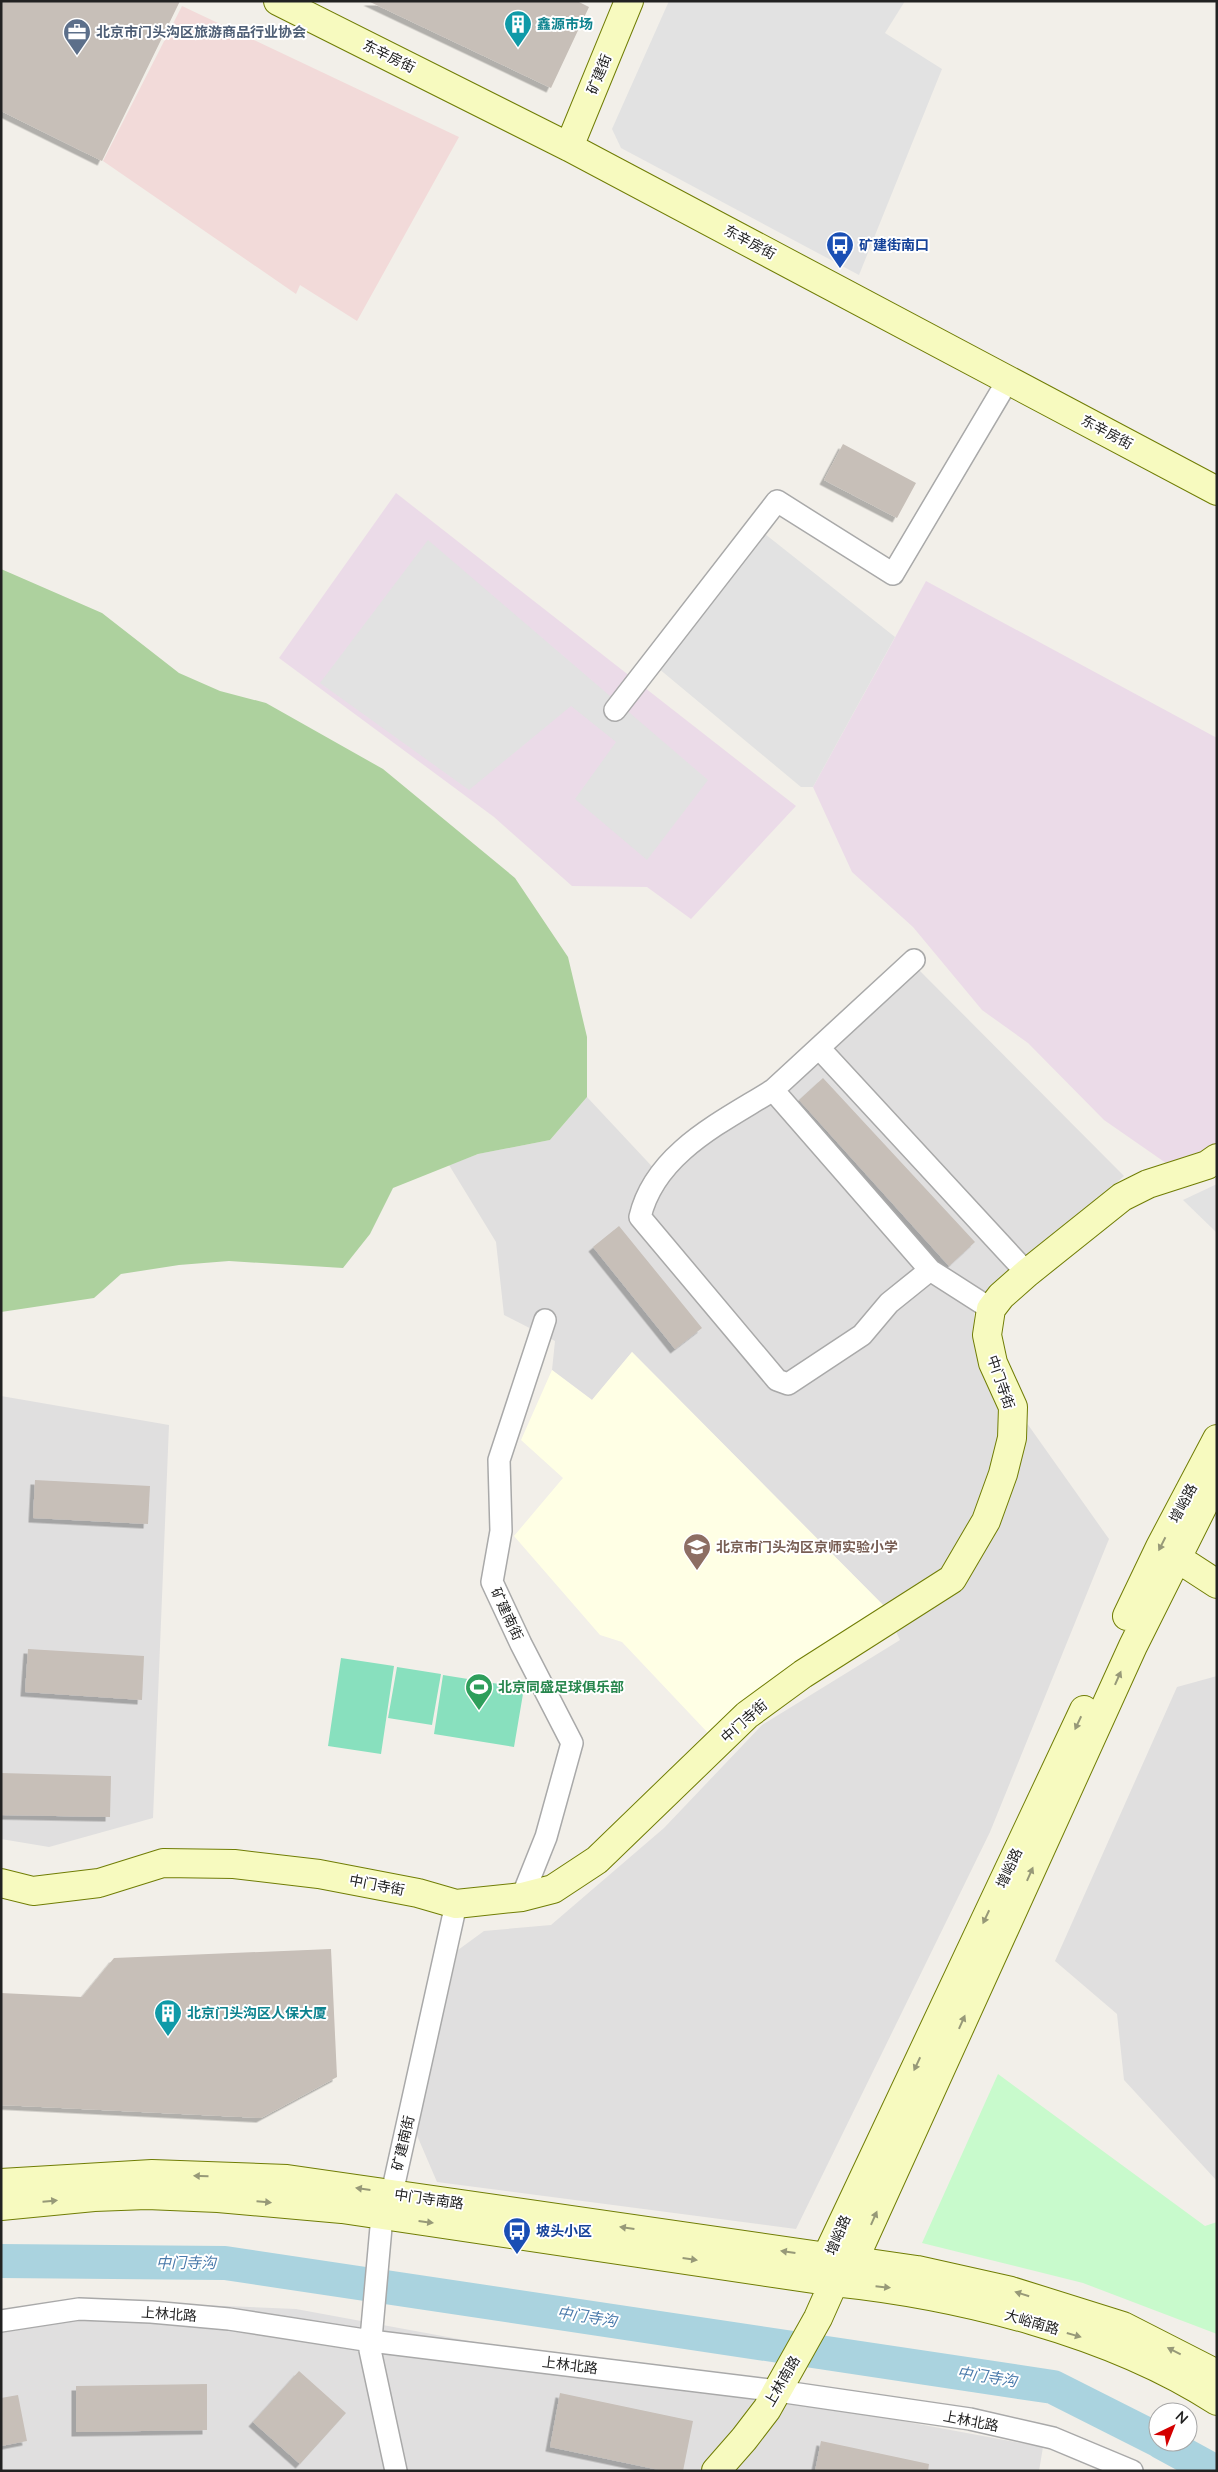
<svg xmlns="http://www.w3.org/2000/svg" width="1218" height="2472" viewBox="0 0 1218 2472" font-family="Lato,'Noto Sans SC',sans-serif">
<defs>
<filter id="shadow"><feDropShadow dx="-4.5" dy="4.5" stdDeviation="0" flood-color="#0004"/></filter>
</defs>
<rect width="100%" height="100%" fill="#f2efe9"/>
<path fill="#e0dfdf" d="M919,970L1124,1176L988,1298L931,1267L781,1091Z
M772,1096L974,1305L975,1350L1109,1539L990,1832L796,2229L437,2182L416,2133L458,1950L484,1931L551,1925L664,1828L762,1725L900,1640L884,1606L632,1352L592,1400L552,1370L555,1341L504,1315L496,1242L449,1165L478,1154L550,1140L587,1097L660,1175Z
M1,1396L169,1425L153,1818L49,1847L1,1839Z
M1217,1676V2181L1124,2080L1117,2014L1055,1961L1177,1687Z
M78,2300L296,2309L1043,2447L1039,2471H1V2316Z"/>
<path fill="#f2dad9" d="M182,6L459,137L357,321L300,285L296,294L103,161Z"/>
<path fill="#ebdbe8" d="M396,493L796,806L691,919L647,887L572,886L494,817L279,658Z
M926,581L1217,738V1143L1176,1170L1104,1120L1028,1043L982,1010L913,927L852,872L813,787Z"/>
<path fill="#ffffe5" d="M632,1352L884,1606L708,1733L622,1642L600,1635L514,1536L563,1478L521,1440L552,1370L592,1400Z"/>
<path fill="#add19e" d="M1,569L102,613L179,673L220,691L266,703L383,769L515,878L568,957L587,1037V1097L550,1140L478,1154L393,1188L370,1234L343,1268L229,1261L179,1265L121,1274L94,1298L1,1312Z"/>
<path fill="#c8facc" d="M998,2074L1205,2226L1217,2222V2334L1083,2283L922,2243Z"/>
<path fill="#88e0be" d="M341,1658L394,1666L381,1754L328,1746Z
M397,1667L441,1674L432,1725L388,1718Z
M443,1675L524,1688L514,1747L434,1734Z"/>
<path fill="#e2e2e2" d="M669,1H905L885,33L942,69L859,275L621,148L612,129Z
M765,534L895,637L813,787H801L658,668Z
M428,540L708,780L647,860L575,799L616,742L571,706L469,790L320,683Z
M1217,1184V1233L1183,1200Z"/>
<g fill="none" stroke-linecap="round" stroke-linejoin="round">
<path stroke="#aad3df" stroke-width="34" d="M1,2261L225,2263L1053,2387L1158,2440
M1161,2442L1214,2471"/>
</g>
<path fill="#c7bfb8" filter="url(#shadow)" d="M1,1H180L102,161L1,111Z
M368,1H577L589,7L551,88Z
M843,444L916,483L897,518L824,480Z
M823,1078L975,1242L949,1266L799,1100Z
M619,1226L702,1328L675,1349L593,1247Z
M35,1480L150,1486L148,1524L33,1518Z
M28,1649L144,1656L142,1700L25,1692Z
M1,1773L111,1776L110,1817L1,1815Z
M331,1949L337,2077L261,2118L1,2105V1993L82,1997L114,1958Z
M299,2371L346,2413L300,2464L253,2422Z
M207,2384V2430L76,2432V2386Z
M560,2393L693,2421L683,2471H664L550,2447Z
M18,2395L27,2441L1,2446V2398Z
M821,2441L929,2464L928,2471H815Z"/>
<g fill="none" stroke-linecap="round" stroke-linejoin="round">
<g stroke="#a9a9a9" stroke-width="24">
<path id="street" d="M615,710L777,501L893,574L1008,380
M819,1048L1027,1273
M773,1090L914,960
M930,1270L889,1303L862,1335L788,1384L777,1380L640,1217C655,1153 722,1122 773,1090L930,1270L991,1309
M522,1897L546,1837L572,1743L521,1644L492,1582L501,1531L499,1460L545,1320
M1,2321L79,2309L151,2312L229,2319L371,2341L778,2391L970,2419L1053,2438L1132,2471
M396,2471L370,2350L382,2216L392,2193L456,1904"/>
</g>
<g stroke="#707d05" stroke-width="30">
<path id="secondary" d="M278,1L569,147L1217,491
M569,147L629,1
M1177,1558L1217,1584
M1127,1616L1160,1547L1217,1439
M1,1883L33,1891L99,1883L163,1863L234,1864L319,1874L418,1893L456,1904L522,1897L553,1889L597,1860L747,1715L803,1674L952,1579L986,1521L1003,1474L1012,1438L1013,1407L993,1363L987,1335L991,1309L1001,1296L1027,1273L1122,1197L1148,1184L1207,1165L1217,1158
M1,2183L152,2174L287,2179L917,2270L1011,2291L1123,2326L1217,2374
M1,2206L94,2197L147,2195L218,2198L342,2209L834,2282C959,2295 1111,2332 1217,2401
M832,2273L826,2258L1084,1710
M716,2471L744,2439L767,2409L818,2318L834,2282L853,2262L1133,1646L1217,1478"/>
</g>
<use href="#street" stroke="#fff" stroke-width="21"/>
<use href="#secondary" stroke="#f7fabf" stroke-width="28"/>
</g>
<defs><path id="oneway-solid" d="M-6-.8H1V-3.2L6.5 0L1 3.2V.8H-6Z" transform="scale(1.25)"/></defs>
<g fill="#979978">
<use href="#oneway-solid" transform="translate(1162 1544) rotate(117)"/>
<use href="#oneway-solid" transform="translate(1118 1678) rotate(-66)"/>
<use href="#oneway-solid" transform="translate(1078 1723) rotate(115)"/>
<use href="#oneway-solid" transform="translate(1030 1874) rotate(-66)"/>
<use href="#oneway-solid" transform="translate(986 1917) rotate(115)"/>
<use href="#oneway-solid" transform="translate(962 2022) rotate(-66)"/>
<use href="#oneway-solid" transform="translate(917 2064) rotate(115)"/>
<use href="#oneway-solid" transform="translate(201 2176) rotate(-178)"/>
<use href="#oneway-solid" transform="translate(363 2189) rotate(-172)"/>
<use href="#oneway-solid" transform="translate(50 2201) rotate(-5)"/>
<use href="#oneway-solid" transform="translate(264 2202) rotate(5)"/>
<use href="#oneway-solid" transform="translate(874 2218) rotate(-66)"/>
<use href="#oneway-solid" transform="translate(426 2222) rotate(7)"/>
<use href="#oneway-solid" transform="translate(627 2228) rotate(-172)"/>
<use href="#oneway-solid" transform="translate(788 2252) rotate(-172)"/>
<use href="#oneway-solid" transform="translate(690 2259) rotate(8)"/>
<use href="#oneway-solid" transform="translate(883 2287) rotate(6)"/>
<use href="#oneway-solid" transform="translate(1022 2294) rotate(-163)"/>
<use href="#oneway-solid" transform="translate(1074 2335) rotate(16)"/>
<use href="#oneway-solid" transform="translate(1174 2351) rotate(-153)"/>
</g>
<defs>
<g id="building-pin" transform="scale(1.4375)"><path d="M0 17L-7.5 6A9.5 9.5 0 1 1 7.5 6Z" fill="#0f9aa8" stroke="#fff"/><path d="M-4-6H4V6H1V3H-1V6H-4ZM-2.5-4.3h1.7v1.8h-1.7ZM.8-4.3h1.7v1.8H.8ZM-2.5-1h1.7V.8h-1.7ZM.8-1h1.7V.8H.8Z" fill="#fff"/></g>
<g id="office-pin" transform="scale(1.4375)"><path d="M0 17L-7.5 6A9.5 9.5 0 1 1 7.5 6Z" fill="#5c6f8a" stroke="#fff"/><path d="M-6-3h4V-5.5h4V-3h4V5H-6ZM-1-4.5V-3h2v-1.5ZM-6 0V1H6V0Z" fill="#fff"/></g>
<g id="bus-pin" transform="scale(1.4375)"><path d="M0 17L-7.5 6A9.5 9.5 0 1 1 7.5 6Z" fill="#1a4fb4" stroke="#fff"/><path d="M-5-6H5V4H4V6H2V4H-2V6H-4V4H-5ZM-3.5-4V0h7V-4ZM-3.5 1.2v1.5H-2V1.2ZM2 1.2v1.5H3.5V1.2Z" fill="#fff"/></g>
<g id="school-pin" transform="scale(1.4375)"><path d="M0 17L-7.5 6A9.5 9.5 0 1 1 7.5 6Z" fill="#8d6e63" stroke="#fff"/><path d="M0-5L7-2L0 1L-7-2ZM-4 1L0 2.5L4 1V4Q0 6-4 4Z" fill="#fff"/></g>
<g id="stadium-pin" transform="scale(1.4375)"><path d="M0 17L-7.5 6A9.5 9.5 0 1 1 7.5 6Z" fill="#2e9e5b" stroke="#fff"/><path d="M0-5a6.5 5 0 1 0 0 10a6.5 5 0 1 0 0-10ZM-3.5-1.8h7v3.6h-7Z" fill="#fff"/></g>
</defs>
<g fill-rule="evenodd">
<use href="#building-pin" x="518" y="24"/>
<use href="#office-pin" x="77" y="32"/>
<use href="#bus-pin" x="840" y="245"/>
<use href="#school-pin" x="697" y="1547"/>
<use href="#stadium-pin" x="479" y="1687"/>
<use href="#building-pin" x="168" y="2013"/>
<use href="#bus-pin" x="517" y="2231"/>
</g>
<g text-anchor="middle" stroke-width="4" stroke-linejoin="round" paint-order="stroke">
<g font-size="14" font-weight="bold" fill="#0d838f" stroke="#fff" text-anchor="start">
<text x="537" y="29">鑫源市场</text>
<text x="187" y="2018">北京门头沟区人保大厦</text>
</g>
<g font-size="14" font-weight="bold" fill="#4e5e75" stroke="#fff" text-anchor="start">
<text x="96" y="37">北京市门头沟区旅游商品行业协会</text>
</g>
<g font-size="14" fill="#222" stroke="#fff">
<text transform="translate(389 56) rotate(26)" y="5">东辛房街</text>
<text transform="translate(599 74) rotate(-68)" y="5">矿建街</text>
<text transform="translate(750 242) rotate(28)" y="5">东辛房街</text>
<text transform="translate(1107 432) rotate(28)" y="5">东辛房街</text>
<text transform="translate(1001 1382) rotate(71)" y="5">中门寺街</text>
<text transform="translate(1183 1503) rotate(-62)" y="5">增峪路</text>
<text transform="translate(507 1614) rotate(65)" y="5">矿建南街</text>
<text transform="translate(744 1721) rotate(-41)" y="5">中门寺街</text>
<text transform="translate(1009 1868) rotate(-65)" y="5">增峪路</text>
<text transform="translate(377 1885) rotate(11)" y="5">中门寺街</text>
<text transform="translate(403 2143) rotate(-77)" y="5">矿建南街</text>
<text transform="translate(429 2199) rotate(8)" y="5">中门寺南路</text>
<text transform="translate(838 2235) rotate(-67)" y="5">增峪路</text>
<text transform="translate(169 2314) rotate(4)" y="5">上林北路</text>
<text transform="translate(1032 2322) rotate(16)" y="5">大峪南路</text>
<text transform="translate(570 2365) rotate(7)" y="5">上林北路</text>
<text transform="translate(782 2381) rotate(-60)" y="5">上林南路</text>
<text transform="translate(971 2421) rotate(11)" y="5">上林北路</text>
</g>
<g font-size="14" font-weight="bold" fill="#164399" stroke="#fff" text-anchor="start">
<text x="859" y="250">矿建街南口</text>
<text x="536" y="2236">坡头小区</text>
</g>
<g font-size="14" font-weight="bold" fill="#785e54" stroke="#fff" text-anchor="start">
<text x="716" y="1552">北京市门头沟区京师实验小学</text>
</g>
<g font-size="14" font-weight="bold" fill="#27864d" stroke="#fff" text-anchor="start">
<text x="498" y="1692">北京同盛足球俱乐部</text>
</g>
<g font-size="15" font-style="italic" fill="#4a7aab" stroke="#fff">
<text x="186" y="2268">中门寺沟</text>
<text transform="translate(587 2317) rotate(9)" y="5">中门寺沟</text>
<text transform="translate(987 2377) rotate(9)" y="5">中门寺沟</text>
</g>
</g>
<rect width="1218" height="2472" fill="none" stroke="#222222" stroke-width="5"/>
<g transform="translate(1173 2427) rotate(43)"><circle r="24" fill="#ffffff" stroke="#a7a7a7"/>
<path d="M0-4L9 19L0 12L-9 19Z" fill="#d40000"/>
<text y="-8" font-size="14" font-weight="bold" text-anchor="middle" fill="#222222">N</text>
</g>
</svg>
